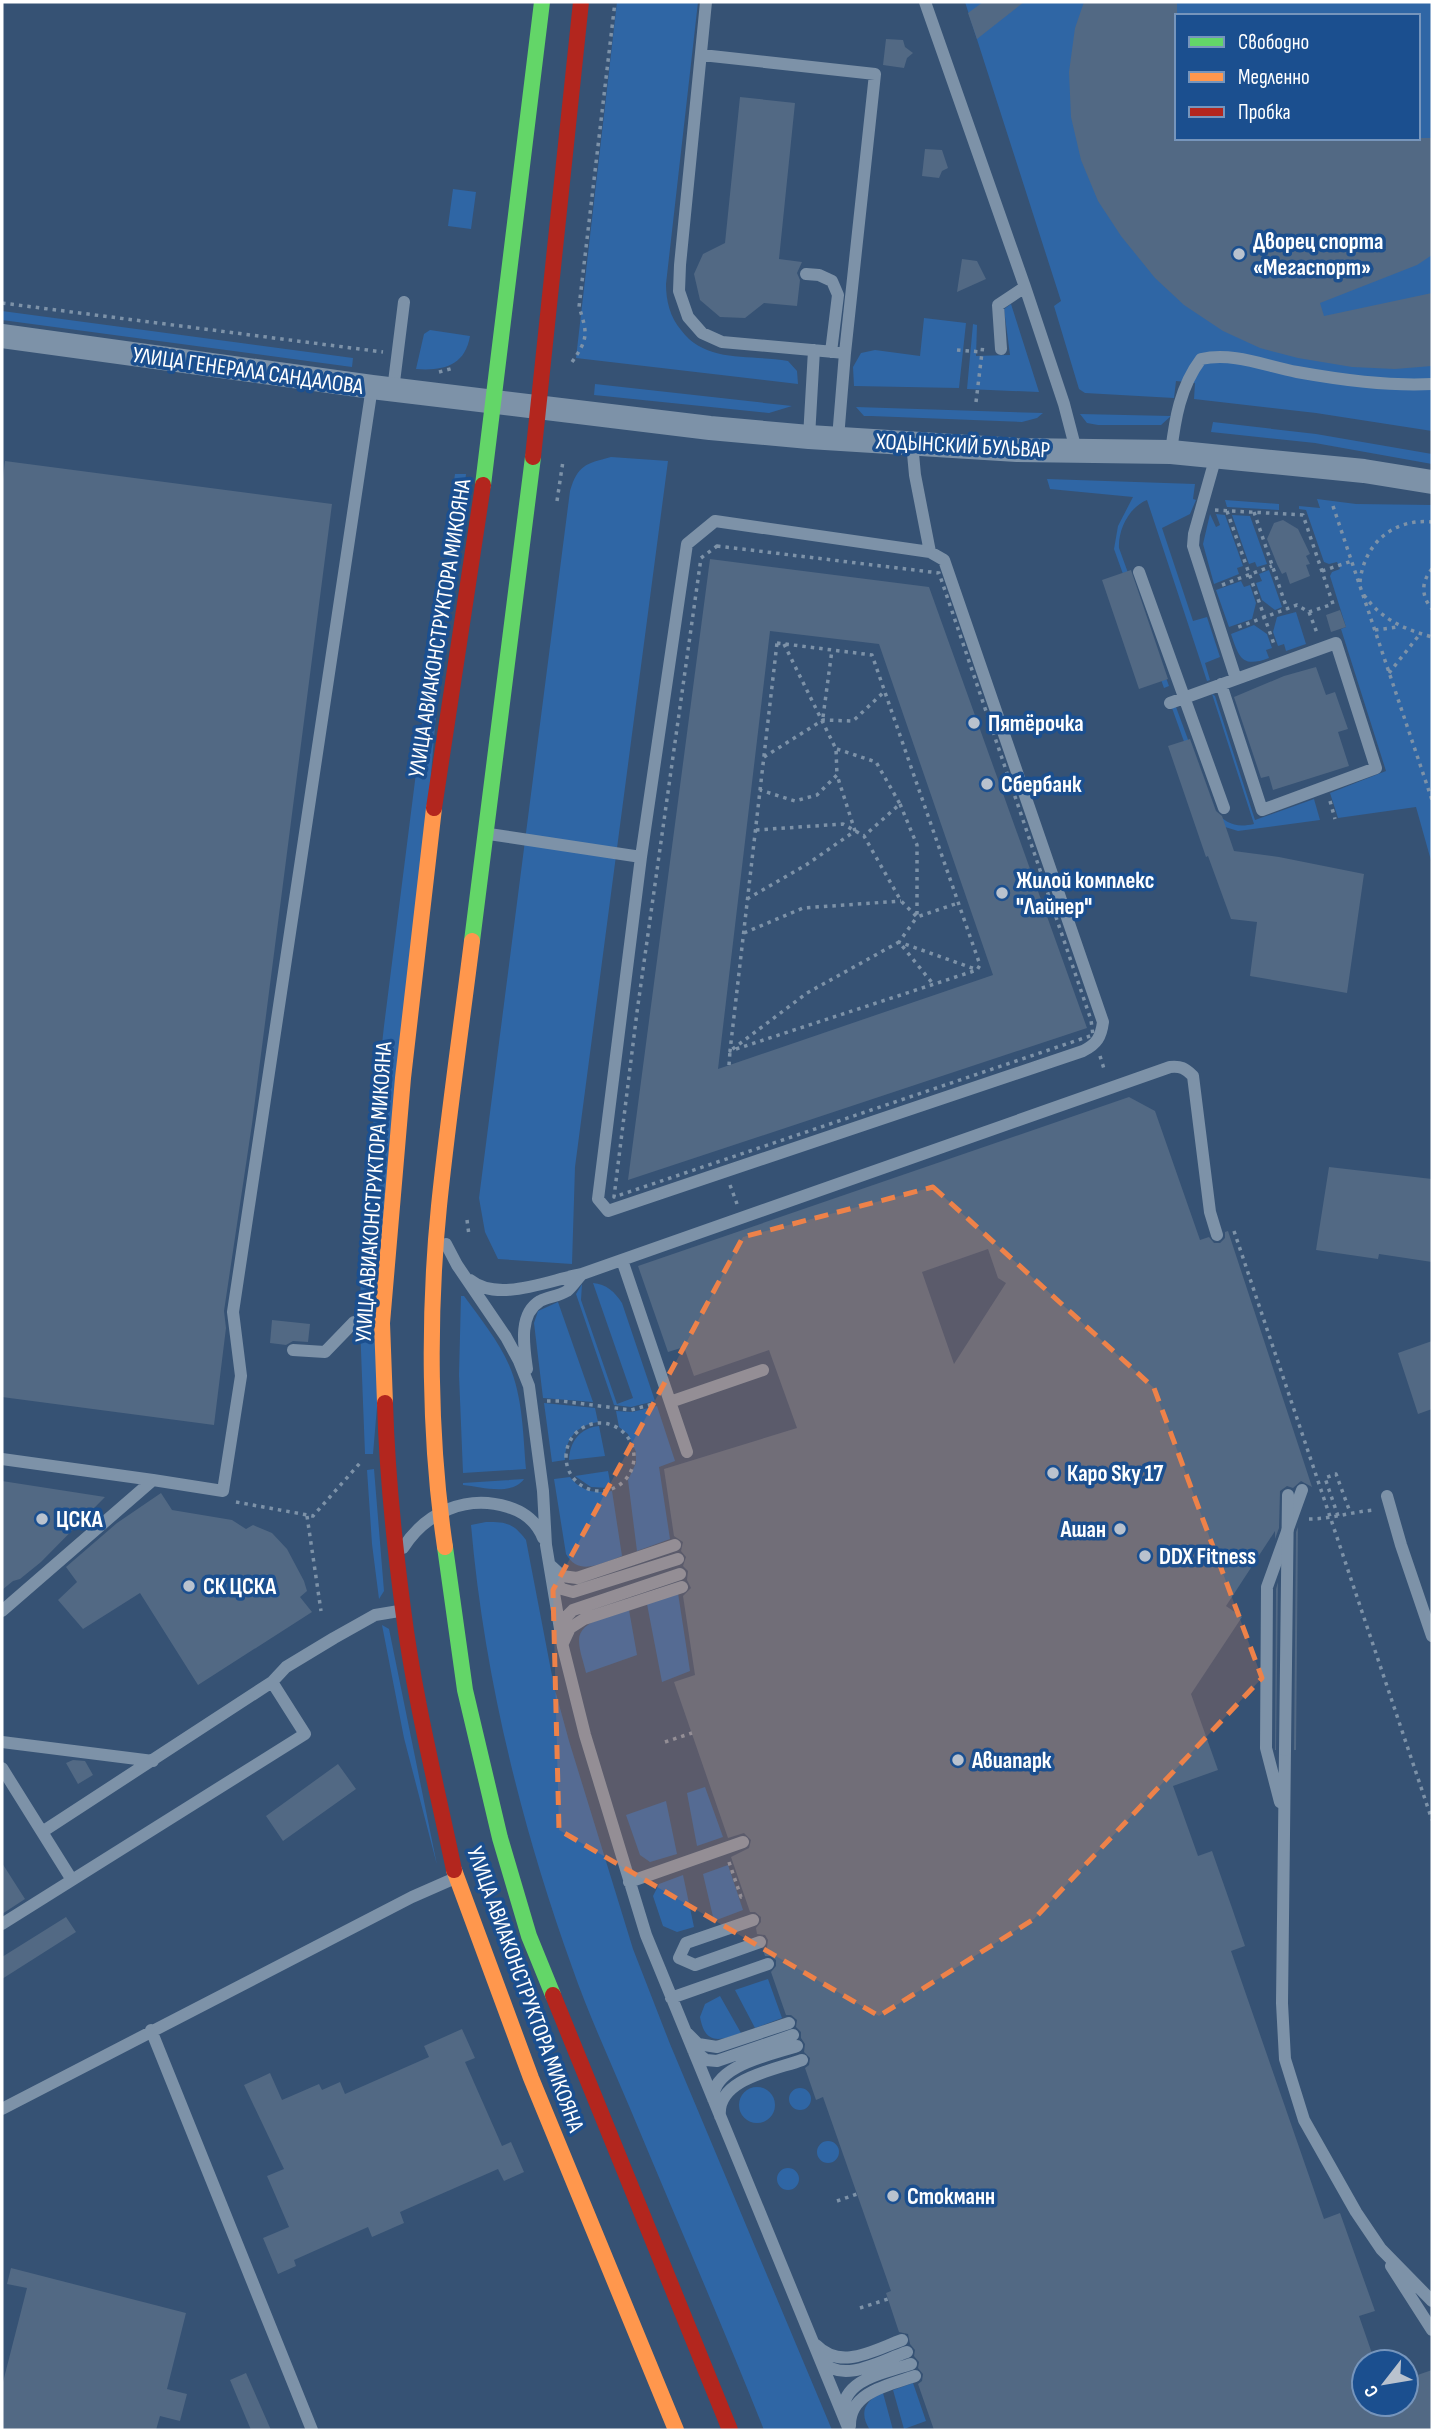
<svg xmlns="http://www.w3.org/2000/svg" width="1434" height="2432" viewBox="0 0 1434 2432" font-family="'Sofia Sans Condensed',sans-serif">
<rect width="100%" height="100%" fill="#365274"/>
<path fill="#2f66a5" fill-rule="evenodd" d="M617,2H698L666,284C666,301 670,317 681,330C706,364 750,354 788,361L797,371L798,384L576,358Z
M965,2H1432V431L1316,413L1194,399L1195,383L1176,381L1174,398L1085,393L1079,389L1054,306L1061,301ZM1177,16H1418V138H1177Z
M453,189L476,192L471,229L448,226Z
M1011,304L1039,392L967,389L973,324L977,325L976,356L1010,355L1004,309Z
M2,311L353,358L352,367L2,320Z
M924,318L966,323L959,388L854,386L853,367L861,353L875,350L920,356Z
M430,330L470,336C465,366 443,371 416,369L424,334Z
M595,384L792,406L769,413L594,395Z
M856,407L1043,413L1037,418L1022,422L871,416H864Z
M1080,414L1171,416L1161,425H1098L1087,423Z
M1213,422L1316,434L1432,454V464L1315,443L1211,432Z
M611,457L668,461L575,1167L572,1264L498,1259L485,1232L479,1198L570,491C578,465 585,464 611,457Z
M455,474H466L455,562L446,558L444,552Z
M1047,479L1195,484L1193,499L1196,500L1190,514L1162,528L1193,621L1207,617L1220,657L1205,663L1210,680L1207,681L1147,500C1129,507 1118,530 1119,548L1169,686L1164,688L1114,549L1118,526L1133,497L1050,489Z
M1317,499L1356,504L1432,505V864L1416,807L1338,818L1330,793L1386,771L1341,629L1346,627L1330,576L1332,572L1340,569L1337,562L1329,564L1324,562L1306,510L1299,509V506L1320,508Z
M1225,500L1279,504V510L1227,507Z
M1210,514L1216,527L1220,525L1216,514L1225,515L1243,566L1237,568L1239,574L1214,584L1203,544Z
M1232,515L1250,516L1267,564L1257,567L1255,562L1249,564Z
M1269,570L1282,607L1275,610L1262,600L1256,583L1262,581L1259,574Z
M1241,581L1244,587L1250,585L1256,603L1252,619L1229,627L1216,590Z
M1296,612L1306,644L1286,651L1284,644L1278,646L1273,632L1277,617Z
M1254,625L1267,634L1272,648L1266,650L1269,658C1242,668 1239,658 1231,634Z
M428,678L439,680L373,1454H365L360,1325L361,1261L369,1162L384,1026Z
M1212,694L1215,696L1255,820L1314,799L1320,820L1238,831L1225,827L1207,806L1172,708L1176,707L1214,810C1226,824 1236,828 1254,824Z
M593,1283C606,1284 615,1292 622,1303L655,1401L631,1407L614,1405L576,1294L582,1284L581,1300L617,1404L633,1398Z
M461,1296H464C480,1318 498,1340 509,1365C523,1397 523,1435 526,1469L463,1473L459,1375Z
M558,1302L593,1402L543,1398L534,1323L538,1311Z
M544,1403L595,1408L598,1422C577,1425 565,1439 565,1460L552,1462Z
M657,1406L675,1461L659,1467L670,1539L637,1551L628,1480L636,1463V1452L628,1434L619,1427L616,1411L632,1412Z
M599,1426L605,1456L569,1460C570,1441 580,1428 599,1426Z
M374,1469L384,1591L379,1599L372,1544L367,1470Z
M608,1471L611,1487L609,1488L591,1487L575,1476Z
M570,1477C581,1491 594,1494 612,1491L622,1556C602,1563 579,1577 566,1554L554,1479Z
M524,1479C512,1496 482,1487 463,1485V1483Z
M486,1522C507,1522 513,1523 526,1540L554,1686L569,1741L633,1949L670,2044L832,2430H764C722,2324 676,2219 632,2113C612,2065 589,2016 572,1967C521,1825 484,1675 471,1525Z
M678,1593L690,1671L662,1682L647,1604Z
M629,1610L637,1655L586,1673C584,1663 579,1651 579,1640C579,1620 614,1615 629,1610Z
M382,1625L389,1629L437,1865L404,1738Z
M705,1787L723,1837L697,1846L687,1793Z
M666,1801L677,1854L650,1862L640,1855L626,1815Z
M728,1865L743,1910L714,1921L703,1874Z
M683,1875L694,1927L677,1932L663,1926L653,1896L659,1884Z
M768,1979L782,2018L755,2028L735,1990Z
M720,1996L741,2033C719,2041 705,2045 700,2017L705,2004Z
M739 2105a18 18 0 1 1 36 0a18 18 0 1 1-36 0Z
M789 2099a11 11 0 1 1 22 0a11 11 0 1 1-22 0Z
M817 2152a11 11 0 1 1 22 0a11 11 0 1 1-22 0Z
M777 2179a11 11 0 1 1 22 0a11 11 0 1 1-22 0Z
M913,2383L926,2421L904,2429L893,2390Z
M883,2393L893,2430H870C859,2414 864,2400 883,2393Z"/>
<path fill="#526984" fill-rule="evenodd" d="M983,2H1024L977,39L968,13Z
M1084,2H1177V138H1432V255L1417,265L1320,303L1324,316L1432,293V366L1395,369L1352,367L1298,358L1260,348L1223,331L1184,305L1155,278L1121,236L1098,201L1081,160L1071,117L1069,72L1075,28Z
M886,39L903,40L905,47L913,53L907,58L904,68L883,65Z
M740,97L795,103L779,259L802,262L797,273L800,280L797,306L764,303L745,318L720,317L700,300L694,274L703,254L725,243Z
M925,149L942,150L948,168L942,171L939,178L922,176Z
M962,259L977,261L986,279L957,292Z
M5,461L332,504L252,1124L224,1311L226,1328L214,1425L2,1397V488Z
M1283,520L1298,529L1310,554L1306,556L1310,564L1306,565L1310,576L1290,584L1286,572L1282,574L1277,564L1267,539L1274,523Z
M710,559L929,587L1087,1028L628,1180ZM770,631L879,644L993,975L718,1069Z
M1131,570L1168,679L1139,689L1102,580Z
M1340,610L1346,627L1331,632L1326,615Z
M1316,667L1326,695L1335,692L1348,729L1338,732L1349,766L1273,790L1269,776L1261,778L1234,697L1284,676Z
M1190,739L1216,811L1222,816L1234,851L1279,857L1364,874L1347,993L1250,976L1257,922L1231,919L1208,856L1206,857L1168,746Z
M1129,1097L1155,1111L1200,1240L1209,1237L1214,1243H1220L1225,1238V1232L1228,1231L1312,1487L1301,1481L1293,1488L1287,1486L1280,1491L1279,1528L1275,1539V1531L1226,1606L1242,1617L1191,1694L1218,1770L1173,1786L1198,1856L1212,1851L1232,1908L1245,1946L1231,1951L1324,2219L1340,2213L1375,2311L1359,2316L1375,2362H1364V2404H1406V2379L1432,2370V2430H934L918,2384L922,2381L923,2374L918,2368L919,2362L914,2356L915,2350L910,2344L908,2334L899,2332L886,2293L891,2291L823,2097L816,2100L805,2068L809,2065L810,2058L804,2052L805,2044L801,2038V2032L796,2027L797,2020L791,2015H786L771,1972L776,1966V1960L770,1956H765L763,1950L767,1947L768,1940L765,1935L757,1934L756,1928L761,1922V1917L755,1912H750L731,1857L749,1848L751,1840L744,1833L728,1838L674,1682L695,1675L683,1596L691,1588L687,1580L688,1571L683,1566L686,1557L681,1551L683,1542L674,1536L664,1469L797,1428L769,1350L694,1376L684,1347L668,1352L638,1266ZM988,1249L998,1278L1006,1283L954,1364L922,1272Z
M1329,1167L1432,1179V1262L1379,1254L1378,1259L1316,1250Z
M272,1320L310,1324L308,1342L293,1341L286,1345L270,1343Z
M1432,1341V1409L1418,1414L1398,1353Z
M2,1481L105,1497L41,1562L20,1579L13,1581L2,1590Z
M161,1493L172,1510L232,1520L246,1529L253,1525L272,1533L287,1549L304,1581L307,1591L300,1597L312,1612L198,1685L140,1593L83,1629L58,1600L77,1582L66,1567L117,1523Z
M1298,1527L1296,1750H1294L1296,1532Z
M1278,1582L1276,1750H1275L1276,1589Z
M73,1760L85,1761L93,1775L78,1784L66,1763Z
M338,1764L356,1789L283,1841L266,1816Z
M2,1863L25,1899L2,1914Z
M66,1917L76,1932L2,1979V1957Z
M462,2029L475,2058L465,2062L502,2146L511,2142L524,2172L504,2181L498,2169L400,2212L404,2223L372,2237L368,2227L294,2260L296,2266L278,2274L263,2238L289,2227L267,2176L284,2169L244,2085L270,2073L282,2100L319,2084L322,2090L340,2082L345,2094L429,2057L424,2046Z
M11,2268L186,2313L167,2389L187,2394L180,2421L160,2416L156,2430H2V2386L27,2288L7,2284Z
M246,2373L271,2430H251L230,2380Z"/>
<g fill="none" stroke-linecap="round" stroke-linejoin="round">
<path stroke="#7d92a8" stroke-width="3.5" stroke-dasharray="3.5 5" stroke-linecap="butt" d="M2,303L383,352
M957,350L982,352
M572,362C588,339 588,334 579,307L615,2
M439,372L454,368
M976,402L983,344
M557,501L563,461
M1333,506L1432,800
M1215,510L1303,515L1333,604L1309,612L1297,605L1236,628
M1227,511L1275,647
M1254,512L1287,609
M717,546L939,573L1091,1020L1093,1035L614,1197L637,1012L701,558Z
M1432,569C1421,582 1421,596 1432,609
M1322,571L1352,561
M1360,582C1364,543 1394,518 1432,522
M1222,585L1272,566
M1364,595C1382,620 1404,629 1432,637
M1309,612L1317,633
M1375,630L1398,627
M777,643L872,655L980,965L977,970L730,1051Z
M784,644L836,749L837,775
M1389,673L1420,634
M823,717L832,650
M837,749L876,762L900,804L864,836
M764,757L823,720L853,721L885,691
M1330,801L1335,819
M900,804L917,845V917L958,903
M756,830L843,824L864,836L901,901L917,917L899,942L975,969
M747,899L806,865L855,831L837,775L817,795L795,801L760,790
M744,933L803,908L901,901
M1100,1056L1105,1072
M729,1065L730,1051L807,993L899,942L933,984
M730,1185L737,1204
M467,1220L469,1235
M1234,1231L1432,1820
M547,1401H561L631,1410L653,1404
M566 1457a34 34 0 1 1 68 0a34 34 0 1 1-68 0Z
M236,1502L313,1516L360,1463
M307,1516L321,1611
M1338,1516L1325,1478L1336,1474L1350,1512
M1309,1519C1331,1519 1351,1512 1374,1510
M665,1742L692,1733
M729,1862L741,1897L744,1896
M837,2201L857,2194
M860,2308L888,2299"/>
<path stroke="#7d92a8" stroke-width="12" d="M706,2L680,265L679,291L688,317L702,333L722,342L845,353
M925,2L1025,287L1064,404L1076,450
M702,55L875,74L845,353L838,438
M806,274L819,275L832,281L838,295L831,352
M1001,349L998,305L1025,287
M393,390L404,302
M809,437L814,350
M912,443L915,475L930,552
M1171,452C1175,419 1180,387 1201,359C1234,352 1265,366 1297,372C1342,380 1386,386 1432,384
M1216,456L1194,534L1193,546L1236,679
M715,521L930,552L944,560L1103,1022C1101,1037 1097,1044 1083,1051L608,1211L598,1199L641,857L687,544Z
M1139,572L1224,808
M1170,703L1336,643L1376,768L1262,810L1221,684
M489,834L641,857
M446,1244L457,1265L506,1337L519,1361L529,1386L543,1491L546,1545L563,1647L585,1735L646,1935L849,2430
M622,1260L687,1452
M470,1280C498,1303 549,1280 582,1274L1170,1067C1181,1066 1185,1068 1193,1076L1210,1212L1217,1235
M293,1350L325,1352L354,1322L381,1323
M527,1369C524,1347 518,1314 540,1301C548,1297 559,1296 567,1291C572,1287 577,1279 582,1274
M670,1402L763,1370
M2,1459L153,1480L2,1611
M153,1480L223,1491L241,1376L233,1312L372,387
M1387,1496L1401,1545L1432,1636
M403,1548C426,1512 467,1494 508,1507C524,1512 537,1522 543,1538
M550,1565L562,1576L577,1578L675,1545
M552,1579L562,1589L573,1592L678,1559
M560,1628L563,1620L573,1610L680,1574
M563,1643L570,1628L584,1619L682,1587
M2,1742L153,1761
M1285,1750L1282,2003L1285,2059L1304,2120L1356,2212L1381,2249L1432,2301
M2,1768L72,1880
M1280,1802L1266,1748L1267,1587L1302,1490
M42,1832L272,1682L286,1667L334,1638L375,1615L399,1611
M629,1882L743,1842
M753,1920L686,1943L679,1958L695,1965L760,1942
M2,1924L305,1734L272,1682
M671,1998L768,1964
M151,2030L312,2430
M686,2032L698,2044L717,2047L789,2023
M693,2050L706,2060L717,2061L793,2035
M713,2099C713,2065 771,2055 797,2046
M2,2109L412,1897L453,1879
M720,2116C716,2079 775,2070 802,2060
M1391,2266L1432,2330
M816,2345C841,2371 874,2350 902,2340
M822,2362C845,2384 882,2360 907,2352
M843,2415C841,2379 884,2373 911,2364
M850,2426C849,2392 889,2385 915,2376"/>
<path stroke="#7d92a8" stroke-width="24" d="M2,336L372,387L710,428L809,437L1017,450L1171,452L1364,471L1432,482"/>
<path stroke="#63d668" stroke-width="16" d="M483,485L542,2
M472,941L533,457
M445,1547L465,1690L500,1838L529,1936L553,1995"/>
<path stroke="#ff974d" stroke-width="16" d="M385,1403L382,1323L403,1078L434,808
M445,1547C429,1439 428,1315 439,1206C448,1118 461,1029 472,941
M454,1870L531,2078L676,2430"/>
<path stroke="#b3261e" stroke-width="16" d="M533,457L581,2
M434,808L483,485
M385,1403C387,1472 394,1541 403,1609C414,1697 436,1784 454,1870
M553,1995L730,2430"/>
<path stroke="#7d92a8" stroke-width="12" d="M1285,1750L1288,1495"/>
</g>
<path fill="#ee8249" fill-opacity="0.2" stroke="#ee8249" stroke-width="5" stroke-dasharray="14 9" stroke-linejoin="round" d="M933,1187L1154,1388L1262,1678L1034,1919L879,2016L559,1830L553,1590L743,1237Z"/>
<g fill="#b9c2ce" stroke="#1b4f8f" stroke-width="2.5">
<circle cx="1239" cy="254" r="7"/>
<circle cx="974" cy="723" r="7"/>
<circle cx="987" cy="784" r="7"/>
<circle cx="1002" cy="893" r="7"/>
<circle cx="1053" cy="1473" r="7"/>
<circle cx="42" cy="1519" r="7"/>
<circle cx="1120" cy="1529" r="7"/>
<circle cx="1145" cy="1556" r="7"/>
<circle cx="189" cy="1586" r="7"/>
<circle cx="958" cy="1760" r="7"/>
<circle cx="893" cy="2196" r="7"/>
</g>
<g text-anchor="middle" stroke-width="7" stroke-linejoin="round" paint-order="stroke">
<g font-size="23" font-weight="bold" fill="#fff" stroke="#1b4f8f" text-anchor="start">
<text x="1253" y="249">Дворец спорта<tspan x="1253" dy="26">«Мегаспорт»</tspan></text>
<text x="988" y="731">Пятёрочка</text>
<text x="1001" y="792">Сбербанк</text>
<text x="1016" y="888">Жилой комплекс<tspan x="1016" dy="26">"Лайнер"</tspan></text>
<text x="1067" y="1481">Каро Sky 17</text>
<text x="56" y="1527">ЦСКА</text>
<text x="1106" y="1537" text-anchor="end">Ашан</text>
<text x="1159" y="1564">DDX Fitness</text>
<text x="203" y="1594">СК ЦСКА</text>
<text x="972" y="1768">Авиапарк</text>
<text x="907" y="2204">Стокманн</text>
</g>
<g font-size="23" fill="#fff" stroke="#1b4f8f">
<text transform="translate(248 370) rotate(8)" y="8">УЛИЦА ГЕНЕРАЛА САНДАЛОВА</text>
<text transform="translate(963 445) rotate(3)" y="8">ХОДЫНСКИЙ БУЛЬВАР</text>
<text transform="translate(439 628) rotate(-81)" y="8">УЛИЦА АВИАКОНСТРУКТОРА МИКОЯНА</text>
<text transform="translate(373 1192) rotate(-86)" y="8">УЛИЦА АВИАКОНСТРУКТОРА МИКОЯНА</text>
<text transform="translate(526 1989) rotate(70)" y="8">УЛИЦА АВИАКОНСТРУКТОРА МИКОЯНА</text>
</g>
</g>
<rect width="1434" height="2432" fill="none" stroke="#ffffff" stroke-width="7"/>
<rect x="1175" y="14" width="245" height="126" fill="#1b4f8f" stroke="#7695bc" stroke-width="2"/>
<rect x="1189" y="37" width="35" height="10" fill="#63d668" stroke="#7695bc" stroke-width="2"/>
<text x="1238" y="49" font-size="21" fill="#ffffff">Свободно</text>
<rect x="1189" y="72" width="35" height="10" fill="#ff974d" stroke="#7695bc" stroke-width="2"/>
<text x="1238" y="84" font-size="21" fill="#ffffff">Медленно</text>
<rect x="1189" y="107" width="35" height="10" fill="#b3261e" stroke="#7695bc" stroke-width="2"/>
<text x="1238" y="119" font-size="21" fill="#ffffff">Пробка</text>
<g transform="translate(1385 2383) rotate(239)"><circle r="33" fill="#1b4f8f" stroke="#7695bc" stroke-width="2"/>
<path d="M0-5L12 26L0 18L-12 26Z" fill="#b9c2ce"/>
<text y="-10" font-size="19" font-weight="bold" text-anchor="middle" fill="#ffffff">С</text>
</g>
</svg>
